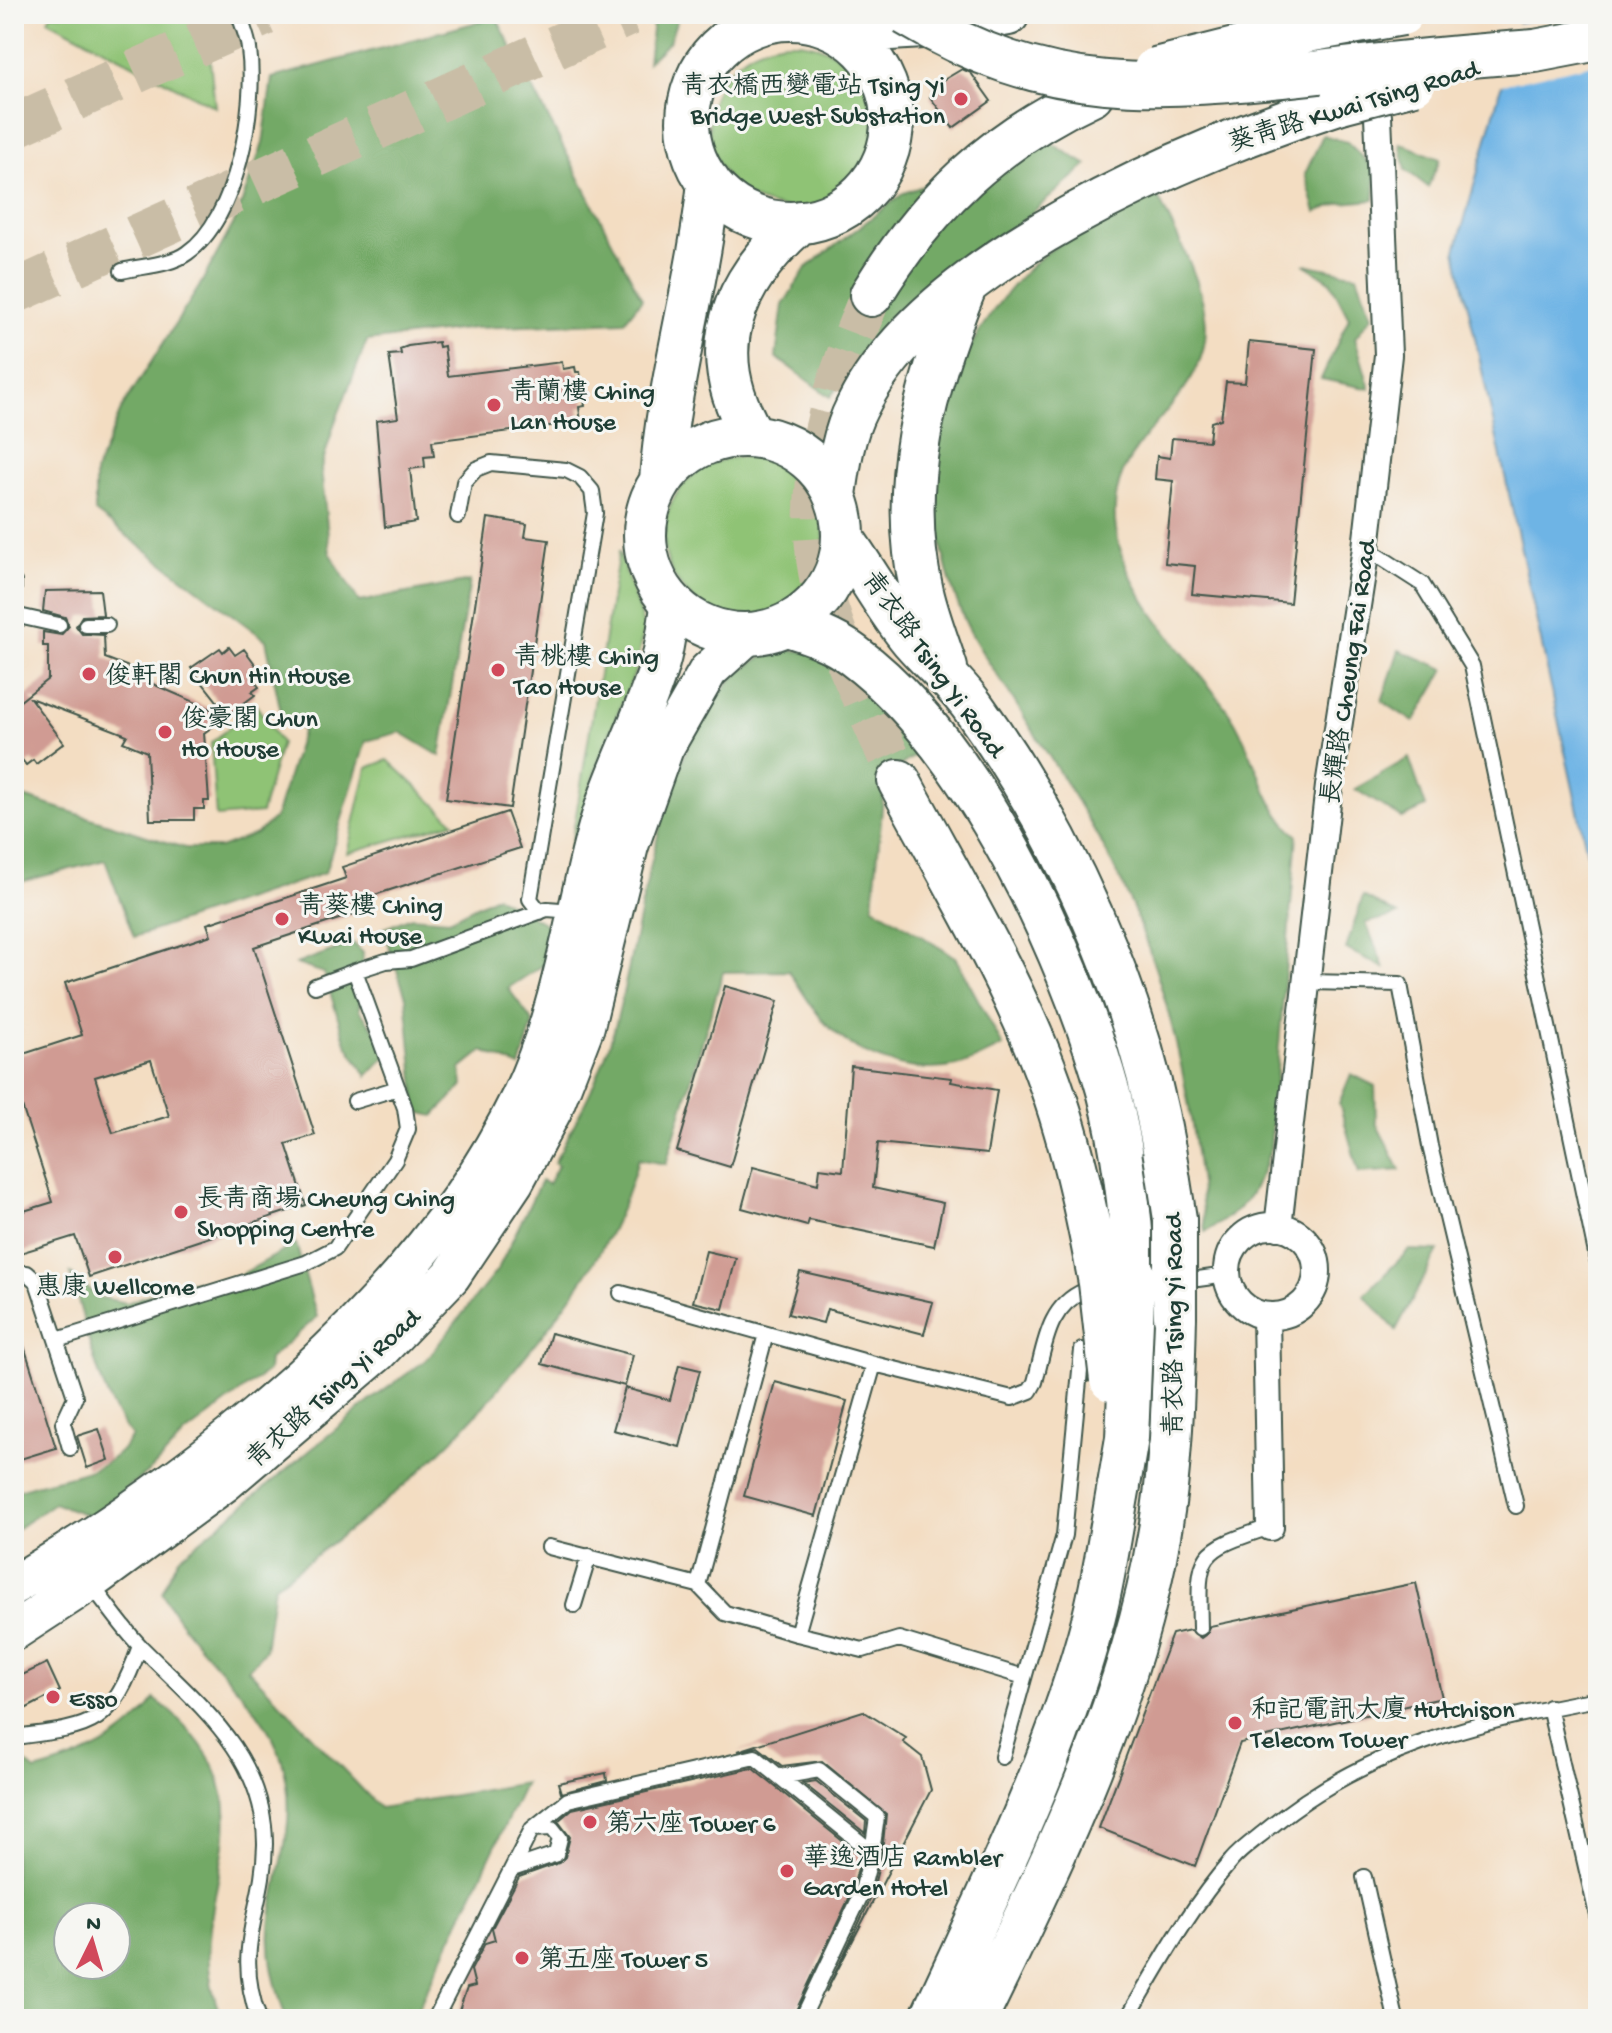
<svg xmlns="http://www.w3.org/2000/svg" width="1612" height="2033" viewBox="0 0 1612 2033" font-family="'Gochi Hand','LXGW WenKai TC',sans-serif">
<rect width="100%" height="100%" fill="#f6f6f2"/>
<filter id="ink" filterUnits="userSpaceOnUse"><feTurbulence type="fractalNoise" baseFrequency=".0125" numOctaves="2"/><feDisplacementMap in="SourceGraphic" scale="16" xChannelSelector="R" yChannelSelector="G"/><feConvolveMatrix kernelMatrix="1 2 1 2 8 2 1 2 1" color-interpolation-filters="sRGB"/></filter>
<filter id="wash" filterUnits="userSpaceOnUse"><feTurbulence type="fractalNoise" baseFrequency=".006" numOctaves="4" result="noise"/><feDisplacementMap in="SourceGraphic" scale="32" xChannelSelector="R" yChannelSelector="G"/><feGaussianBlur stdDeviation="1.8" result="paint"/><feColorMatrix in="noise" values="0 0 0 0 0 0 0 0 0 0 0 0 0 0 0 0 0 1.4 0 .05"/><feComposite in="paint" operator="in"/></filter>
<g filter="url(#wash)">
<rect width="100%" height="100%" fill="#f3ddc2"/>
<path fill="#8fc375" stroke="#578054" stroke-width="2" d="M51,14H189L209,51L215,107L48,20Z
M709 125a83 83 0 1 1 166 0a83 83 0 1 1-166 0Z
M664 537a80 80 0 1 1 160 0a80 80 0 1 1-160 0Z
M619,551L644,627L635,672L600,756L570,852Z
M256,705L281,743L261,813L216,817L211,743Z
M388,760L454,822L347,853L367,768Z"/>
<path fill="#73a966" stroke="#49734d" stroke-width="2" fill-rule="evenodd" d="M654,14H679L669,42L648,62Z
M496,17L642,299L624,322L474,328L367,341L334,425L321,469L330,554L359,602L470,581L440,756L400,732L366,741L325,873L134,937L105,860L17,883L14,794L185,848H220L256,834L275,818L303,729L283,722L266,640L95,512V473L122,408L199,287L235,221L263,143L272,78Z
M1323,135L1347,142L1376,170L1374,200L1340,203L1316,212L1305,174Z
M1046,140L1087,165L988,251L898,309L830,397L776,357L783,305L806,268L904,193Z
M1400,143L1440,159L1428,187L1406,170Z
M1158,197C1175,233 1200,275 1205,315C1218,411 1087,434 1120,548C1136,607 1195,663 1230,714C1254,749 1266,812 1297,835L1270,1150C1255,1194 1246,1209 1205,1232C1195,1122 1176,1011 1133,908C1102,834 1055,767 1013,699C997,674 977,648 965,621C919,516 926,400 996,307C1012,285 1032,262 1055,247C1087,225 1121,210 1158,197Z
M1304,264L1357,275L1372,316L1355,338L1370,389L1321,379L1349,318L1330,281Z
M775,649L813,652L869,700L916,755L885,776L873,906L955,957L1003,1046C988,1053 973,1062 957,1066C912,1076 861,1059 828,1026C813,1011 801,989 789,971L723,972L666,1164L638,1159C621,1227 583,1284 540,1338C509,1376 479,1414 444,1448C393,1500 333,1542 274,1586L265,1650L248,1669L380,1808L525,1783L413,2019H286C275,1985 266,1954 271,1917C279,1860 299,1820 282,1761C264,1698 191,1653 162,1592L179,1558L375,1397L426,1360L498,1269L541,1181L548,1184L558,1166L554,1163C576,1121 601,1076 614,1030C642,930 659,741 739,673C749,664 763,657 775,649Z
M1399,650L1445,669L1414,722L1382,701Z
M1409,758L1426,807L1402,818L1355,789Z
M496,896L556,930L557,956L508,988L533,1022L520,1067L483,1051L461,1069L463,1086L434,1116L417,1112L406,997L383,929L411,917L449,920Z
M1363,896L1398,915L1366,923L1384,968L1346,949Z
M353,943L363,953L359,1010L391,1051L367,1076L346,1043L324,973L296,964Z
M1351,1074L1375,1086L1376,1123L1400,1170L1359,1173L1339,1103Z
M296,1244L317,1317L269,1359L268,1371L185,1434L152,1469L90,1516L54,1503L14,1531V1492C55,1475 108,1479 132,1436C99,1400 85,1321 71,1274L98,1297L127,1303L185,1281L224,1284Z
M1409,1250L1438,1251L1396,1330L1364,1295Z
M155,1699C299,1810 169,1896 222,2019H14V1753L35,1771C83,1758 125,1741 155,1699ZM68,1917H116V1965H68Z"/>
<path fill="#6eb4e5" stroke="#46788c" stroke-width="2" d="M1521,14H1598V903L1456,251Z"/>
<path fill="#f3ddc2" d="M1567,14H1598V63L1497,86L1514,24Z"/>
<g id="blocks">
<path fill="#d09b93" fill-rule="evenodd" d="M962,69L971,73L991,101L953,128L930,97L936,92L932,87Z
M438,342L439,347L444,346L448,376L562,362L563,369L575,367L576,372H580L585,406L579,407L581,422L432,441L434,456L424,457L425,467L410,469L416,522L385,527L376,421L398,418L389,355L401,354L400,349L408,346Z
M1249,342L1316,349L1290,603L1192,594L1195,566L1165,563L1173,481L1155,479L1157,456L1170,458L1172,438L1209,441L1211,422L1221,419L1226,382L1245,383Z
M488,518L527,524L525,537L549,540L510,808L446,799Z
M100,590L103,615L82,616L76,626L82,634L104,635L105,658L129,667L127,673L227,716L204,733L209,801H204V809H194V820H150L147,752L123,742L127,735L30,698L64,743L36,764L33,760L26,765L14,749V706L48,679V646H43V632L61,635L69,626L65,617L43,611L45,591Z
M229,647L235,655L244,649L261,672L252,678L259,687L252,692L255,695L228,715L191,668L220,648L223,652Z
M507,812L520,848L353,902L357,913L254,947L315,1135L286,1144L306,1205L89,1277L75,1236L14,1255V1214L53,1202L19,1097L14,1099V1057L82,1035L65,983L211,935L207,924L346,878L342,867ZM151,1060L169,1116L113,1133L95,1077Z
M725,986L778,1001L730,1167L677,1151Z
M851,1066L952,1078L951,1082L997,1090L987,1154L878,1143L873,1188L943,1203L934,1246L809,1220L807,1226L742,1208L753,1167L818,1184L820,1168L843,1171Z
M706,1251L736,1258L723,1309L693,1302Z
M800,1272L933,1302L924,1334L827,1309L823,1323L788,1314Z
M19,1330L56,1448L14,1461V1331Z
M551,1333L633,1355L625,1386L542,1364Z
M679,1365L700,1370L680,1447L613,1430L625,1388L670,1400Z
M775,1382L847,1401L816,1516L744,1496Z
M99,1429L109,1460L87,1468L77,1436Z
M1416,1583L1442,1698L1240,1743L1195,1866L1099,1828L1172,1634L1190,1630L1201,1638L1208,1633L1210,1626Z
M47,1663L60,1691L25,1709L14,1679Z
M863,1711L906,1738L903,1742L922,1757L931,1790L826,1992L871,1898L882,1853L886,1814L822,1761L782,1766L758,1747L738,1751Z
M752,1768L861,1856L852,1892L792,2019H456L467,1988L475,1986L471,1970L485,1943L495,1940L492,1928L519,1877L559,1863L565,1857L570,1837L558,1821L572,1809Z
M606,1773L607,1781L561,1793L558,1783Z
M816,1781L866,1821L865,1833L803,1783Z"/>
</g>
</g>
<g filter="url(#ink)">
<use href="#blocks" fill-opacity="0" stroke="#3f5549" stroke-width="2"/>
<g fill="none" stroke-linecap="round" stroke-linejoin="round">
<path stroke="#c9bda6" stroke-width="42" stroke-dasharray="42 21" stroke-linecap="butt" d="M871,295C829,394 794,505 829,613C848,671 876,725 899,781"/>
<path stroke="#c9bda6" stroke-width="44" stroke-dasharray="44 22" stroke-linecap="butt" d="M14,126L265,14
M14,292L629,14"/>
<g stroke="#3f5549" stroke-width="18">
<path id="service" d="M122,271C142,266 171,265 187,253C237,219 257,107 249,49C248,38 242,25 239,14
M458,516L464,482L476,469L491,463L566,470L580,477L592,491L595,513L530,899L540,912
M1366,548L1422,584L1472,666L1598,1263
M14,582V591
M14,615L59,625
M86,625H107
M1309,982L1400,984L1430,1146L1516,1506
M315,986L355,971
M355,1101L398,1088
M14,1274L27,1273L37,1282L75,1397L63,1423L70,1448
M1198,1279L1227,1275
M621,1293L874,1364L1012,1398L1030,1391L1035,1382C1045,1346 1047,1307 1084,1291
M57,1340L306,1263L335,1248L395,1160L408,1129L405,1108L355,971L386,961L411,959L547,909L574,911
M549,1547L698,1585L725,1613L797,1634L863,1650L899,1639L1024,1677
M89,1582C107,1604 123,1629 143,1649C200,1706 265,1756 265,1844C264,1911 232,1947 259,2019
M698,1585L766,1334
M574,1605L589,1556
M1200,1628C1198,1552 1197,1551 1270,1527
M797,1634L874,1364
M1549,1707L1598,1919
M14,1737C94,1727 111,1727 140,1646
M1002,1757L1064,1535L1082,1350
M780,1777L819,1770L877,1817L872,1852
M512,1869L556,1854L560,1838L552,1828L533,1829
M1364,1877L1396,2019
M435,2019L532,1829L568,1800L755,1757L872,1852L861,1895L802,2019
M1127,2019C1159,1965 1189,1909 1231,1861C1241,1849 1256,1839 1268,1829C1362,1750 1479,1720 1598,1699"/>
</g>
<g stroke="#3f5549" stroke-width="30">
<path id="minor" d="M1227 1271a45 45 0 1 1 90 0a45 45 0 1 1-90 0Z
M1278,1227L1329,786L1366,548L1388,355L1378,116
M1266,1316L1270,1527"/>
</g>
<g stroke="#3f5549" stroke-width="42">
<path id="secondary" d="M14,1585C207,1471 420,1304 520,1098C560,1016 572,924 595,837C611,777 642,722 660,663C666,644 667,622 671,602
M14,1631L89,1582L224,1483L377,1353L451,1276L514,1182L552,1111L585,1026L629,846L664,748L708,671L749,634"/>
</g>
<g stroke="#3f5549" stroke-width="46">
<path id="primary" d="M688 121a102 102 0 1 1 204 0a102 102 0 1 1-204 0Z
M841,32L939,26L1008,14
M1535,51L1598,39
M871,295C928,202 993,140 1092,94
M645 535a99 99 0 1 1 198 0a99 99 0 1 1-198 0Z
M753,436C702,352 731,283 800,222
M661,480C668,379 699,282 709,182
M835,495C839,465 843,434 857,407C930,259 1191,150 1341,102
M843,539C867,572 886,609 912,640C932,663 955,682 973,707C1064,833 1138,996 1164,1149
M787,625C810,632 833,640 853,655C973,744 1070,953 1109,1094C1124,1152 1131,1215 1134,1274
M946,668C938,643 928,618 922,592C897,487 925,385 965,287
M899,781C945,867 996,952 1034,1042C1067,1119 1085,1202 1100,1283
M931,2019C991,1888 1058,1757 1094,1617C1105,1573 1111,1529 1119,1485
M976,2019C1051,1864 1130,1707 1159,1536C1172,1463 1173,1391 1175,1317"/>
</g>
<use href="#service" stroke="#fff" stroke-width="14"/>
<use href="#minor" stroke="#fff" stroke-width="26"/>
<use href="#secondary" stroke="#fff" stroke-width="38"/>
<use href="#primary" stroke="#fff" stroke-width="42"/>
<g stroke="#3f5549" stroke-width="46" stroke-linecap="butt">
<path id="primary-bridge" d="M906,14C1047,99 1156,90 1311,73C1386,64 1460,56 1535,51
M1155,69L1307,31L1402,14
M1341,102L1414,83
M1164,1149L1175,1219V1317
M1100,1283L1111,1380
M1119,1485L1127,1438L1134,1274"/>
</g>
<use href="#primary-bridge" stroke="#fff" stroke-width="42"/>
</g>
</g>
<g fill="#d1495b" stroke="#f6f6f2" stroke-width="3">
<circle cx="961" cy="99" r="8"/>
<circle cx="494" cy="405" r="8"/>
<circle cx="498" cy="670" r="8"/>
<circle cx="89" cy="674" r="8"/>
<circle cx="165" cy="732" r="8"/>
<circle cx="282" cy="919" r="8"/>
<circle cx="181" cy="1212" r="8"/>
<circle cx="115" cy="1257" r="8"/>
<circle cx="53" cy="1697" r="8"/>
<circle cx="1235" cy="1723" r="8"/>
<circle cx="590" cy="1822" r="8"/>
<circle cx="787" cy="1871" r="8"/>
<circle cx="522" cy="1958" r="8"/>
</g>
<g text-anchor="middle" stroke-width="6" stroke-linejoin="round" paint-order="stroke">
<g font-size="26" fill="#1f3d34" stroke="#f6f6f2" text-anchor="start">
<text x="945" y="93" text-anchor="end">青衣橋西變電站 Tsing Yi<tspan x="945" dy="30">Bridge West Substation</tspan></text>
<text x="510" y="399">青蘭樓 Ching<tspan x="510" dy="30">Lan House</tspan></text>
<text x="514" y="664">青桃樓 Ching<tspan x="514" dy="30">Tao House</tspan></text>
<text x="105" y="683">俊軒閣 Chun Hin House</text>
<text x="181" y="726">俊豪閣 Chun<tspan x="181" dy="30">Ho House</tspan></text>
<text x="298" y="913">青葵樓 Ching<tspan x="298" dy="30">Kwai House</tspan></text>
<text x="197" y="1206">長青商場 Cheung Ching<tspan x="197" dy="30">Shopping Centre</tspan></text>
<text x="115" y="1294" text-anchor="middle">惠康 Wellcome</text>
<text x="69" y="1706">Esso</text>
<text x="1251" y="1717">和記電訊大廈 Hutchison<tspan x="1251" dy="30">Telecom Tower</tspan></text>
<text x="606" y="1831">第六座 Tower 6</text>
<text x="803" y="1865">華逸酒店 Rambler<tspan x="803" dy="30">Garden Hotel</tspan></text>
<text x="538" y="1967">第五座 Tower 5</text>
</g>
<g font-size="26" fill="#1f3d34" stroke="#f6f6f2">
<text transform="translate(1353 104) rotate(-17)" y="9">葵青路 Kwai Tsing Road</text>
<text transform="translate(935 663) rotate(54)" y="9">青衣路 Tsing Yi Road</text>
<text transform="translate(1347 672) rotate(-82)" y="9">長輝路 Cheung Fai Road</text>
<text transform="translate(1172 1325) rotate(-90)" y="9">青衣路 Tsing Yi Road</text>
<text transform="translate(332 1387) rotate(-42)" y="9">青衣路 Tsing Yi Road</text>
</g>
</g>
<rect width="1612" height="2033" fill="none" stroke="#f6f6f2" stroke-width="48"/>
<g transform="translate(92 1941) rotate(5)"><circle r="38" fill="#f6f6f2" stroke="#a0aca6" stroke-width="2"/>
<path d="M0-6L14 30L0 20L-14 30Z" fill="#d1495b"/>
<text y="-12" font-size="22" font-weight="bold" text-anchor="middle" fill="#1f3d34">N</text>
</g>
</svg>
